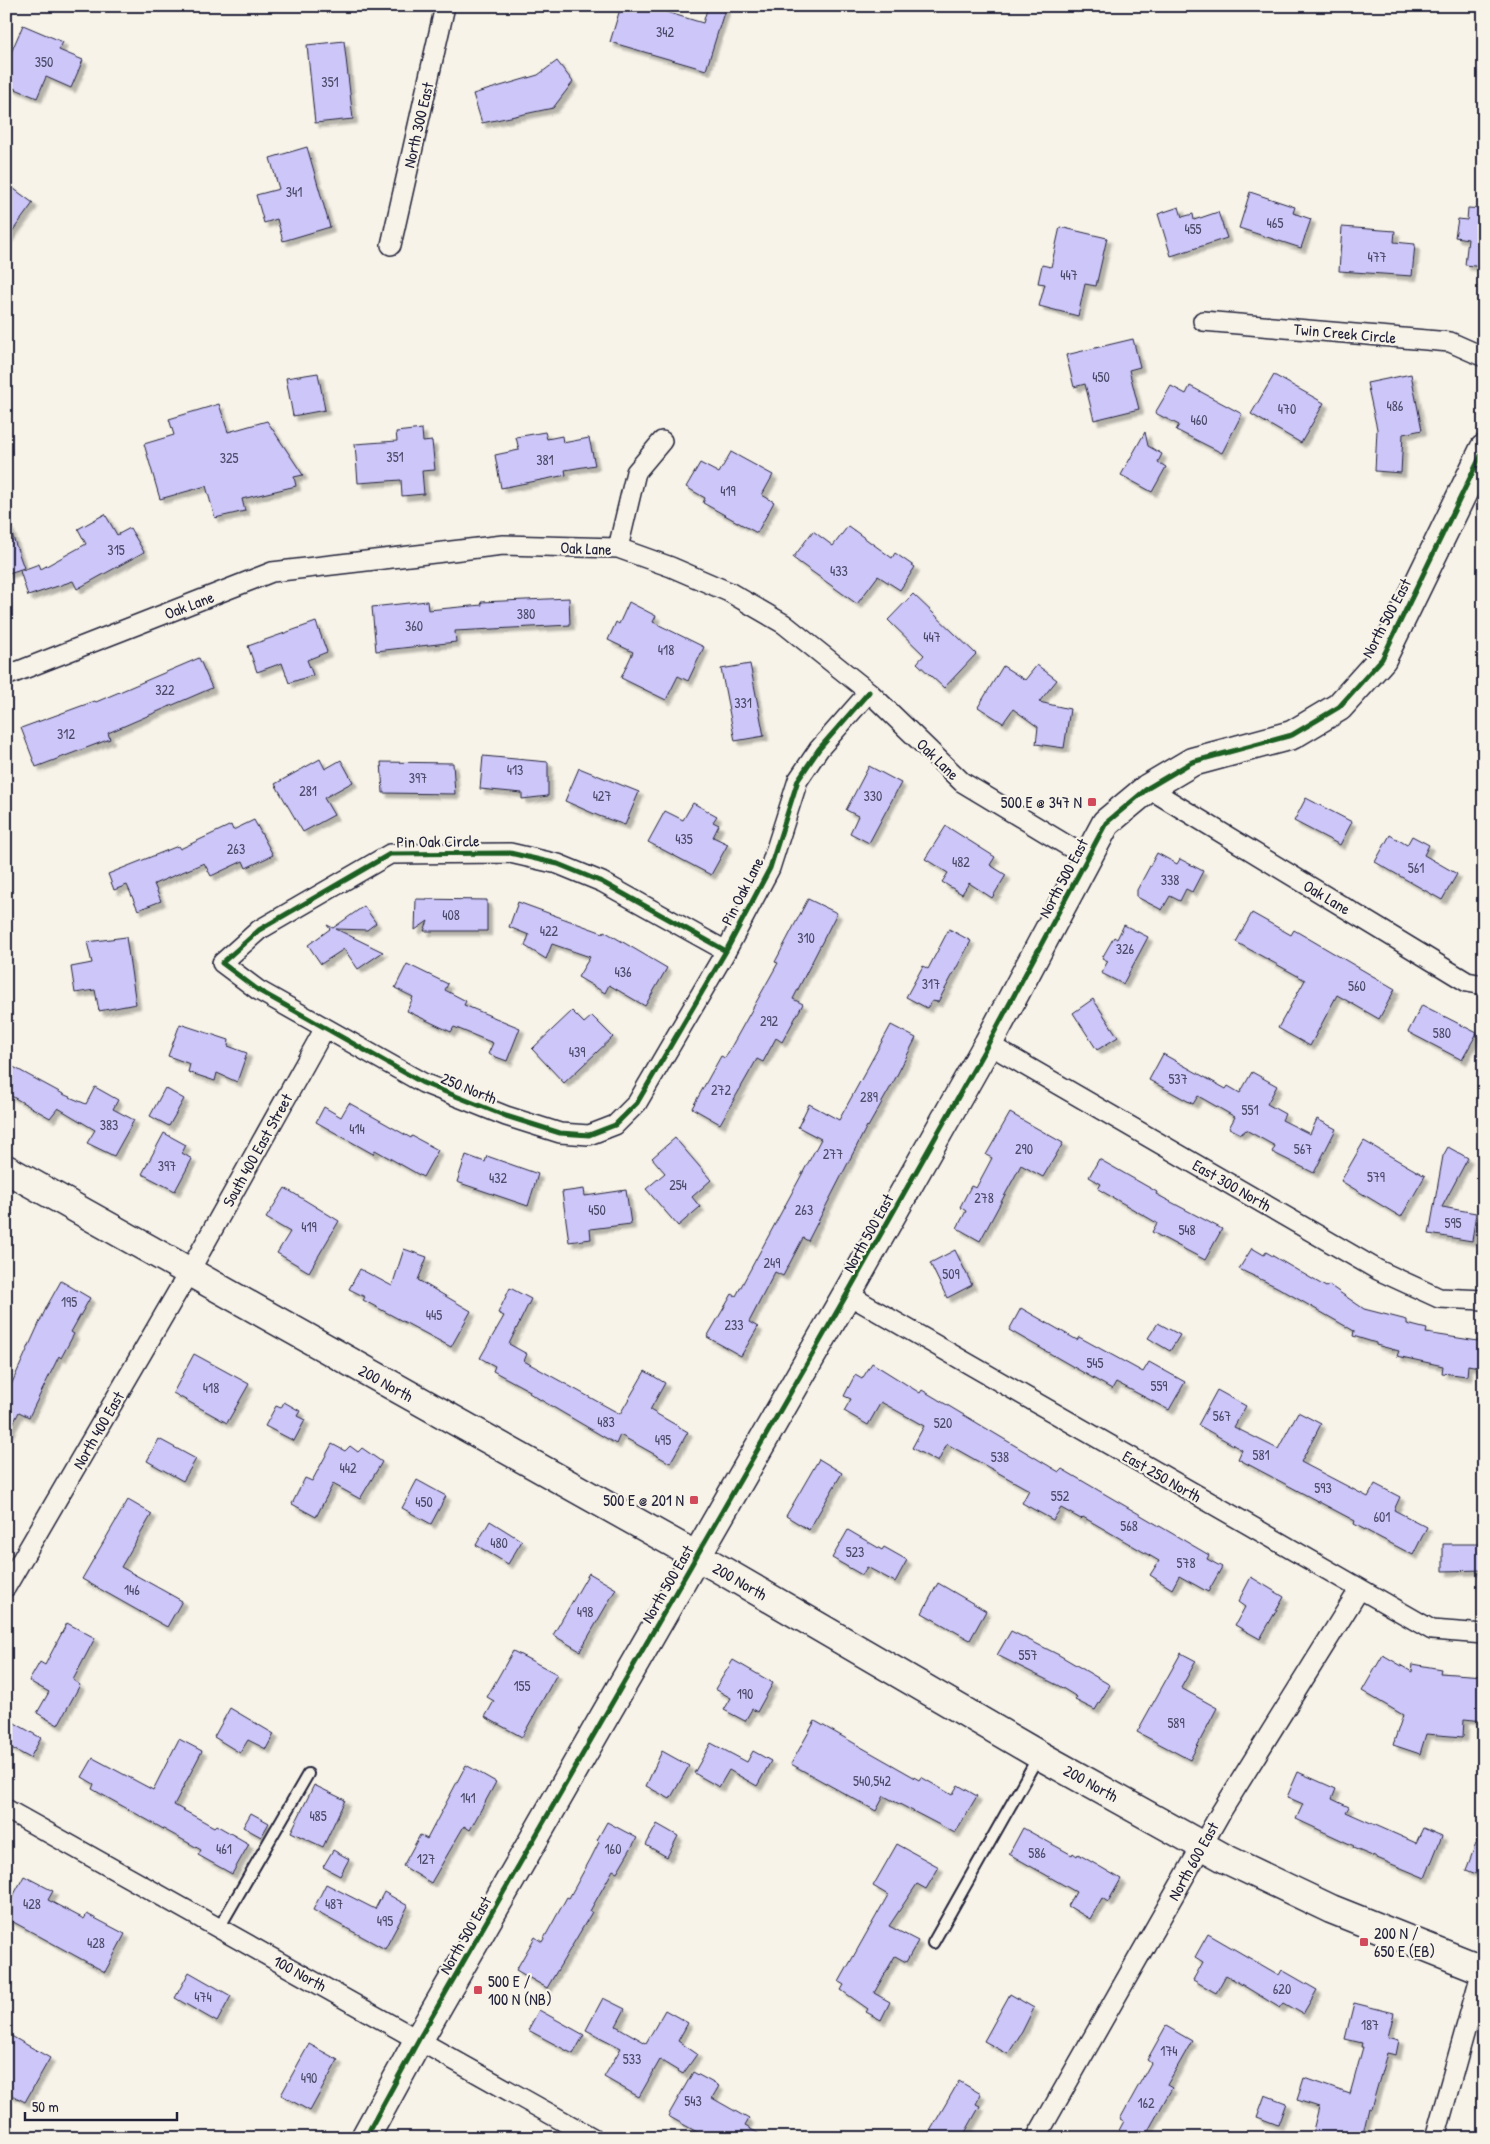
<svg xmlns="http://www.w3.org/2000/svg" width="1490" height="2144" viewBox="0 0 1490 2144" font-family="'Patrick Hand',sans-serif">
<defs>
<filter id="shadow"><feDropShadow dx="4.5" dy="4.5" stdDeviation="1" flood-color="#0004"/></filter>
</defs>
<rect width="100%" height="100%" fill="#f7f3e8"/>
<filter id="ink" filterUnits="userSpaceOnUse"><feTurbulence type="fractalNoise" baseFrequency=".02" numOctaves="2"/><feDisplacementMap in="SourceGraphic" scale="10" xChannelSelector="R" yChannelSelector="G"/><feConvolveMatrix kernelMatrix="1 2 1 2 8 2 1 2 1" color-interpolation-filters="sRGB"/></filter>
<g filter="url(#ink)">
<path fill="#ccc6f9" stroke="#22223b" filter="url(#shadow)" d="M621,6H668L666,12L703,23L708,6H726L706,70L610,42Z
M23,25L63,42L59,50L83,60L71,88L46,77L37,98L6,85V64Z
M344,41L353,119L315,123L307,45Z
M557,61L573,82L553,108L482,123L473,94L538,75Z
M307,147L330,227L283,241L277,219L264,223L256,195L279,189L270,158Z
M6,183L33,203L6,240Z
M1250,192L1295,207L1293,213L1311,219L1301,248L1239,228Z
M1179,207L1182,217L1193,214L1194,220L1218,212L1227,238L1171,256L1158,214Z
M1468,208L1484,209V267L1465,265L1468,239L1455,237L1458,219L1467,220Z
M1060,227L1107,238L1096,286L1085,284L1078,316L1039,306L1045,284L1038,283L1042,265L1051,267Z
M1342,227L1395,231L1394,242L1415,244L1412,276L1339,271Z
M1133,339L1140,367L1129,370L1139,409L1094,420L1085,384L1074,387L1066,355Z
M318,373L325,410L293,416L286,378Z
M1411,374L1422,430L1403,434L1401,473L1375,471L1377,429L1367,383Z
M1274,375L1324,403L1301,443L1251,414Z
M1171,386L1186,394L1190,386L1242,414L1222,453L1176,430L1179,425L1155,413Z
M219,404L228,432L267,421L303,475L294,477L296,486L242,499L245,511L215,518L206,486L160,499L144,444L174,435L169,419Z
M422,429L423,442L432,441L435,470L422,471L424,494L402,496L401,480L358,483L355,444L397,441L396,432Z
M545,432L547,439L562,436L563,443L589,438L595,465L565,470L566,475L501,488L495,455L519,450L516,437Z
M1145,432L1148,446L1162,454L1158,462L1166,467L1152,492L1121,475Z
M731,452L773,475L762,495L774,502L757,533L703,503L705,498L686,487L700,463L719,473Z
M105,514L117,535L130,528L144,552L77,589L73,581L28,596L20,571L39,564L41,569L86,544L78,529Z
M6,526H9L24,568L6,574Z
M848,526L892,558L895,553L915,567L900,590L878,576L857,604L793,558L813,531L833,546Z
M913,594L976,654L944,688L917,663L924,655L888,620Z
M569,598L570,625L455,631L456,642L376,651L372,607L427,601L428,610L482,605L481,602Z
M629,602L656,616L653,622L704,647L688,681L678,676L666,700L621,678L633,652L608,640L616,622L619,624Z
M316,622L327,652L307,660L313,675L289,683L282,663L257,672L248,646Z
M199,658L212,688L108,733L110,739L36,767L21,728L95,701L96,702Z
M750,664L764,736L735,741L721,669Z
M1037,665L1057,680L1039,702L1070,709L1064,748L1036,744L1038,727L1013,709L1003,723L978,707L1003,666L1025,680Z
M483,756L548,762V796L522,799V793L480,789Z
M320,759L325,769L341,760L353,782L324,798L334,815L303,832L275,784Z
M381,762L453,763L455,794L383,793Z
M869,766L901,783L869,843L850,833L858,816L846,810Z
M579,768L639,792L625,825L599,816L565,801Z
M1306,798L1352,822L1340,845L1294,821Z
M693,803L717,816L713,822L719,825L713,837L728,844L711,875L648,842L665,811L683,820Z
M254,820L273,855L246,868L243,861L211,876L204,863L154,884L161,901L138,910L127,885L114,890L108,874L178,846L180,849L231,825L233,830Z
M946,826L995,857L990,865L1006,875L992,898L969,883L962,894L942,882L948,873L925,859Z
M1390,835L1407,845L1412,836L1429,845L1424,855L1457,874L1442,900L1375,862Z
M1157,853L1177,864L1180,859L1203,871L1192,892L1186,889L1180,901L1170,896L1162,910L1137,897V890Z
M416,899L487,900V931H424L428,921L415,930Z
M808,899L837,913L793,999L803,1004L782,1042L776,1038L763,1062L757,1059L720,1124L692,1108L721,1056L725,1058L778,963L775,962Z
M518,902L603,933L604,931L667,968L645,1006L609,985L605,993L578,977L590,957L552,944L546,959L525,946L529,935L509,927Z
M364,906L376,923L367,930L336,929L383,952L358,969L344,949L321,964L308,945L330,929L327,925L333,928Z
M1252,913L1291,935L1294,930L1395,989L1379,1019L1337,995L1310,1046L1278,1028L1305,980L1236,942Z
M1124,925L1148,937L1123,984L1101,973L1108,961L1102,958L1114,937L1117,939Z
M949,929L971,941L938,1002L932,1001L927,1008L906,997L923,966L928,969Z
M126,937L136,1004L99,1011L95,990L75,993L71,967L92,963L87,942Z
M407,964L448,984L445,990L466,1001L464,1005L520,1028L507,1061L488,1054L493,1043L454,1027L451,1032L407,1011L413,997L395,988Z
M1093,999L1118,1037L1097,1050L1073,1013Z
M1422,1005L1477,1033L1462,1060L1408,1032Z
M572,1011L584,1023L592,1016L613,1037L564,1083L532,1049Z
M180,1024L229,1040L228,1046L247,1053L237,1082L217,1073L215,1081L188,1072L190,1064L168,1056Z
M891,1025L916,1038L894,1081L868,1127L867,1126L808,1241L803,1238L783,1276L775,1272L749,1322L758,1327L741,1356L707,1337L732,1294L736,1296L821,1139L798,1127L809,1104L839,1120Z
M1163,1054L1226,1089L1228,1086L1240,1093L1252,1072L1277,1086L1267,1104L1285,1114L1282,1120L1310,1134L1317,1119L1336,1129L1314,1173L1272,1152L1275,1146L1246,1130L1241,1134L1229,1128L1235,1117L1198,1096L1193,1104L1149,1080Z
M6,1063L65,1095L86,1104L95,1087L118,1100L113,1109L134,1120L114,1156L87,1143L95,1130L58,1108L50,1118L6,1093Z
M165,1088L184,1099L169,1126L150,1116Z
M349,1103L411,1138L412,1136L438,1150L423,1177L375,1150L373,1154L316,1122L324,1107L341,1117Z
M1010,1113L1063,1143L1043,1177L1021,1165L980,1241L957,1228L966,1211L960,1207L971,1186L976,1188L992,1158L986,1155Z
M164,1133L186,1145L182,1153L192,1159L175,1191L142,1174Z
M675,1138L711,1180L692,1197L700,1207L678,1226L646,1189L665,1173L652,1158Z
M1364,1141L1425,1176L1401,1217L1341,1181Z
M1448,1147L1468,1158L1442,1207L1476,1213L1472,1241L1429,1234L1443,1156Z
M466,1155L485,1162L487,1156L538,1174L528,1206L457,1182Z
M1099,1159L1157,1192L1156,1194L1222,1229L1205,1260L1152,1232L1157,1223L1098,1189L1101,1184L1089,1177Z
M285,1188L339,1221L309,1272L277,1253L290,1232L266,1218Z
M584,1189L585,1196L626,1190L631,1224L590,1229L591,1239L569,1242L562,1192Z
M1252,1248L1264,1255L1266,1252L1326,1287L1329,1285L1364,1309L1407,1320V1324L1427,1329L1426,1333L1484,1342V1368L1468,1365L1467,1376L1442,1373L1443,1366L1397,1356L1399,1351L1376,1345V1343L1353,1336L1354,1331L1277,1287L1239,1269Z
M404,1249L427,1257L418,1280L471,1311L451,1347L363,1300L365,1297L349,1289L360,1269L392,1286Z
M955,1250L972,1285L947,1298L930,1263Z
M61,1281L90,1298L71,1332L74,1334L61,1358L59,1356L29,1417L19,1412L6,1437V1396L47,1306Z
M510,1288L531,1299L509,1344L527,1354L524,1361L620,1414L645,1371L665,1383L650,1410L688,1432L670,1463L620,1435L616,1444L529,1393L530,1391L493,1371L495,1366L480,1358L504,1316L498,1313Z
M1021,1308L1077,1340L1079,1337L1143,1372L1149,1362L1185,1382L1169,1410L1116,1382L1112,1389L1009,1330Z
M1158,1323L1180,1335L1170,1351L1148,1338Z
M194,1354L249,1384L227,1423L173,1393Z
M872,1363L920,1393L922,1390L1059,1472L1062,1469L1209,1555L1207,1559L1222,1567L1208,1592L1179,1576L1172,1589L1150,1575L1159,1561L1083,1517L1081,1519L1061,1508L1053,1520L1022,1503L1029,1490L947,1444L938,1462L912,1448L924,1426L881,1402L868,1425L844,1411L851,1399L844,1396L855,1375L862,1379Z
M1217,1390L1246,1406L1234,1427L1278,1449L1298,1412L1321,1424L1301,1462L1368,1497L1375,1484L1400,1497L1394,1510L1427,1527L1413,1555L1354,1524L1355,1521L1238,1459L1242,1450L1198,1425Z
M284,1402L300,1411L297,1416L305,1420L294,1441L265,1426L276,1406L281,1408Z
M159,1439L196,1459L183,1481L147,1461Z
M332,1444L345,1451L350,1446L358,1452L362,1448L382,1462L360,1499L333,1484L316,1517L292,1504L305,1478L312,1481Z
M819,1459L842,1473L809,1530L786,1516Z
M417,1480L446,1496L431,1524L402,1508Z
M128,1500L152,1514L121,1567L182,1601L167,1627L82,1579Z
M490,1521L522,1541L508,1564L476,1545Z
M848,1530L882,1550L884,1547L907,1560L895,1582L867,1567L862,1575L832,1558Z
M1443,1544H1484V1570L1443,1571Z
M589,1573L616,1589L580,1651L553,1635Z
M1251,1577L1284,1597L1260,1639L1235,1625L1245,1607L1238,1602Z
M938,1583L986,1611L970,1640L922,1613Z
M67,1623L95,1638L73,1680L80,1685L58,1725L37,1713L49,1692L29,1681L40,1662L45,1665Z
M1011,1631L1059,1655L1110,1685L1095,1710L1075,1700L1077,1697L1059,1686L997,1655Z
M513,1651L557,1674L522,1737L485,1717L494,1701L487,1697Z
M1181,1653L1196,1661L1181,1688L1217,1708L1190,1760L1137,1732Z
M1383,1655L1412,1672L1413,1664L1441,1669L1440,1673L1484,1676V1721L1464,1719L1463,1737L1426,1734L1420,1754L1393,1745L1403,1715L1362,1691Z
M733,1660L773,1683L757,1712L752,1709L745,1721L724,1710L731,1698L715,1689Z
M230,1708L274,1734L266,1749L248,1740L240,1753L214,1737Z
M6,1718L41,1738L30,1758L6,1745Z
M815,1721L919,1780L921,1777L952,1795L958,1785L977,1796L955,1833L884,1796L876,1811L791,1764Z
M179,1739L202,1751L174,1805L214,1827L216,1825L249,1844L232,1874L198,1855L201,1850L92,1789L94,1784L82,1777L93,1758L153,1790Z
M711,1743L747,1762L753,1751L771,1761L757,1786L729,1770L719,1787L694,1773Z
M662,1751L689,1766L670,1799L646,1786Z
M466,1765L496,1782L470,1830L464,1826L431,1883L403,1866L420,1835L427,1839Z
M1298,1772L1336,1789L1332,1799L1349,1807L1346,1812L1416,1843L1423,1828L1442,1836L1425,1878L1353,1848L1354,1846L1296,1819L1303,1804L1287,1797Z
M314,1785L345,1800L323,1847L291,1832Z
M251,1813L269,1823L261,1837L243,1827Z
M607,1822L637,1838L617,1872L613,1870L590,1911L592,1912L547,1988L516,1970L535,1937L542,1942L567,1897L569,1898L591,1858L599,1842L597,1840Z
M657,1824L678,1836L667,1857L646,1845Z
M1023,1828L1072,1855L1073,1853L1077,1856L1078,1854L1121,1879L1108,1902L1102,1898L1090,1919L1068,1906L1076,1892L1009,1854Z
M1482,1828H1484V1877L1466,1870Z
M897,1844L939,1867L926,1889L917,1884L889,1926L918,1941L906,1962L895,1956L874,1993L890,2002L881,2020L866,2012L868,2009L841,1990L844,1985L839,1982L888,1895L873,1886Z
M333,1850L349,1859L340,1876L323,1867Z
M24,1876L53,1891L48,1900L84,1919L87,1914L125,1934L105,1972L6,1918V1909Z
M326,1884L375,1909L384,1892L408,1906L385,1949L313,1910Z
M1208,1934L1279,1975L1282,1970L1317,1990L1303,2014L1284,2003L1280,2008L1226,1975L1216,1993L1193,1980L1203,1962L1195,1957Z
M189,1972L231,1996L217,2022L175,1998Z
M1010,1994L1034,2008L1022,2032L1008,2054L984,2041Z
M603,1998L625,2009L616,2026L646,2043L665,2010L688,2023L678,2041L697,2054L683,2074L660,2060L639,2097L604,2077L621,2048L586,2030Z
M1354,2003L1394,2013L1388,2037L1399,2040L1396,2055L1387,2053L1371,2109L1369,2108L1362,2138H1311L1319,2107L1297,2100L1304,2078L1350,2094L1363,2047H1361L1362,2043L1345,2039Z
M539,2010L584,2035L573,2054L528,2030Z
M1166,2026L1192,2041L1167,2085L1172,2088L1144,2138H1115L1124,2121L1120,2119L1151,2063L1147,2060Z
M6,2033L50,2058L25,2102L6,2092Z
M309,2044L338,2060L310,2111L281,2095Z
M693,2072L719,2086L712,2098L749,2119L745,2126L767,2138H708L668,2116Z
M959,2081L981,2094L976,2104L980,2106L962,2138H926Z
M1265,2095L1286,2103L1278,2125L1257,2117Z"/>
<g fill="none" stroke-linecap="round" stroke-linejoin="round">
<g stroke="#22223b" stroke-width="14">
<path id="lane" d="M219,1928L308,1774
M933,1943L1039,1755"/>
</g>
<g stroke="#22223b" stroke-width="22">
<path id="street" d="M391,245L445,6
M1203,321L1450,342L1484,357
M618,548L636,472L662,441
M6,676L272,572L503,545L618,548L671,567L729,592L784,624L869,692L962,782L1088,858
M1148,788L1467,982L1484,985
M726,951L602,882L558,864L510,853L390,854L259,930L222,963L258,990L423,1083L506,1116L560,1133L589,1135L615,1125L637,1103L726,951L770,868L798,780L819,749L869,692
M988,1044L1378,1270L1439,1298L1484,1300
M847,1294L1432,1630L1484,1634
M6,1587L189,1272L325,1028
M6,1809L593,2138
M1036,2138L1221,1812L1359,1590
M1435,2138L1482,1970"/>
</g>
<g stroke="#22223b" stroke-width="31">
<path id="secondary" d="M365,2138L419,2039L847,1294L988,1044L1106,823L1148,788L1192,762L1292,735L1339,707L1382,659L1484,449"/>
</g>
<g stroke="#22223b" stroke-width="31">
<path id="primary" d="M6,1169L718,1568L1039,1755L1226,1859L1331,1909L1484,1970"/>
</g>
<use href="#lane" stroke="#f7f3e8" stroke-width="10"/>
<use href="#street" stroke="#f7f3e8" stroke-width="19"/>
<use href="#secondary" stroke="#f7f3e8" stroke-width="28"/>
<use href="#primary" stroke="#f7f3e8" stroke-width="28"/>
<g stroke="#f7f3e8" stroke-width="8">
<path id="cycleway" d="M726,951L602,882L558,864L510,853L390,854L259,930L222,963L258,990L423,1083L506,1116L560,1133L589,1135L615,1125L637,1103L726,951L770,868L798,780L819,749L869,692
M365,2138L419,2039L847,1294L988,1044L1106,823L1148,788L1192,762L1292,735L1339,707L1382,659L1484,449"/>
</g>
<use href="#cycleway" stroke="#1b5e20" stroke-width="5"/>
</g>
</g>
<g fill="#d1495b" stroke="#f7f3e8" stroke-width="2">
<rect x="1087" y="797" width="10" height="10" rx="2.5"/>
<rect x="689" y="1495" width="10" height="10" rx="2.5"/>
<rect x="1359" y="1937" width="10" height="10" rx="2.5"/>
<rect x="473" y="1985" width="10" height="10" rx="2.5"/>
</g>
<g text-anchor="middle" stroke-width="4.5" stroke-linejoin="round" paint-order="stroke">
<g font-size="14" fill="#4c4b6a">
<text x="665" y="37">342</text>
<text x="44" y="67">350</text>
<text x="330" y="87">351</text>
<text x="294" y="197">341</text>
<text x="1275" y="228">465</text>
<text x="1193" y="234">455</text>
<text x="1377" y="262">477</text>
<text x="1069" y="280">447</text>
<text x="1101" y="382">450</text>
<text x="1395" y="411">486</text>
<text x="1287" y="414">470</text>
<text x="1199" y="425">460</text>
<text x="395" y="462">351</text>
<text x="229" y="463">325</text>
<text x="545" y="465">381</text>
<text x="728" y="496">419</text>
<text x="116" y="555">315</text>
<text x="839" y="576">433</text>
<text x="526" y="619">380</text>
<text x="414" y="631">360</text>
<text x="932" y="642">447</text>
<text x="666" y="655">418</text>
<text x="165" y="695">322</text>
<text x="743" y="708">331</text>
<text x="66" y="739">312</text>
<text x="515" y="775">413</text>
<text x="418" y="783">397</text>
<text x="308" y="796">281</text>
<text x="602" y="801">427</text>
<text x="873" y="801">330</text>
<text x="684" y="844">435</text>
<text x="236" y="854">263</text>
<text x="961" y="867">482</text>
<text x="1416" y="873">561</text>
<text x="1170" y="885">338</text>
<text x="451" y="920">408</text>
<text x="549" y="936">422</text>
<text x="806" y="943">310</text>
<text x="1125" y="954">326</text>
<text x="623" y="977">436</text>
<text x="931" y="989">317</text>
<text x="1357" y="991">560</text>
<text x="769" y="1026">292</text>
<text x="1442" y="1038">580</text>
<text x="577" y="1057">439</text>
<text x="1178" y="1084">537</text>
<text x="721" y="1095">272</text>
<text x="869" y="1102">289</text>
<text x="1250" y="1115">551</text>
<text x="109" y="1130">383</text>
<text x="357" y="1134">414</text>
<text x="1024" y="1154">290</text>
<text x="1303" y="1154">567</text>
<text x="833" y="1159">277</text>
<text x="167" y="1171">397</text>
<text x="1376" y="1182">579</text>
<text x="498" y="1183">432</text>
<text x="678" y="1190">254</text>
<text x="984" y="1203">278</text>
<text x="597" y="1215">450</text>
<text x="804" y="1215">263</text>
<text x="1453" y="1228">595</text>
<text x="309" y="1232">419</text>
<text x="1187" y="1235">548</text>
<text x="772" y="1268">249</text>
<text x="951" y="1279">509</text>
<text x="69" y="1307">195</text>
<text x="434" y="1320">445</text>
<text x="734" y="1330">233</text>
<text x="1095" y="1368">545</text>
<text x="1159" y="1391">559</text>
<text x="211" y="1393">418</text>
<text x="1222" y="1421">567</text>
<text x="606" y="1427">483</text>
<text x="943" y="1428">520</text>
<text x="663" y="1445">495</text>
<text x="1261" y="1460">581</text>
<text x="1000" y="1462">538</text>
<text x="348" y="1473">442</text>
<text x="1323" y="1493">593</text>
<text x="1060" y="1501">552</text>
<text x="424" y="1507">450</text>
<text x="1382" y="1522">601</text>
<text x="1129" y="1531">568</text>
<text x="499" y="1548">480</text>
<text x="855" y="1557">523</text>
<text x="1186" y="1568">578</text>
<text x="132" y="1595">146</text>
<text x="585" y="1617">498</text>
<text x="1028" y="1660">557</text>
<text x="522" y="1691">155</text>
<text x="745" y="1699">190</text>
<text x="1176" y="1728">589</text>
<text x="872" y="1786">540,542</text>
<text x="468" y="1803">141</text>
<text x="318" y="1821">485</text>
<text x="224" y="1854">461</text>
<text x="613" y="1854">160</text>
<text x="1037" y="1858">586</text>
<text x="426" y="1864">127</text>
<text x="32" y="1909">428</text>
<text x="334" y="1909">487</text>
<text x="385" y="1926">495</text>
<text x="96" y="1948">428</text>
<text x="1282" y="1994">620</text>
<text x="203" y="2002">474</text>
<text x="1370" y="2030">187</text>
<text x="1169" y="2056">174</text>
<text x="632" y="2064">533</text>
<text x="309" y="2083">490</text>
<text x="693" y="2106">543</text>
<text x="1146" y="2108">162</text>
</g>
<g font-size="16" fill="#22223b" stroke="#f7f3e8">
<text transform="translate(418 125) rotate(-77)" y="6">North 300 East</text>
<text transform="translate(1345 333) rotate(5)" y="6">Twin Creek Circle</text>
<text transform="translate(586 548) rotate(2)" y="6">Oak Lane</text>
<text transform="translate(189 605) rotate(-21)" y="6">Oak Lane</text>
<text transform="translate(1386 618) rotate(-62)" y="6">North 500 East</text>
<text transform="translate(938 759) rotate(44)" y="6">Oak Lane</text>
<text transform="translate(438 841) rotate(-1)" y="6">Pin Oak Circle</text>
<text transform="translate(1063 878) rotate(-62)" y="6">North 500 East</text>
<text transform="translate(742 891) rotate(-63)" y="6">Pin Oak Lane</text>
<text transform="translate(1327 897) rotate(31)" y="6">Oak Lane</text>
<text transform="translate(469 1088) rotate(22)" y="6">250 North</text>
<text transform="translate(257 1150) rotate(-61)" y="6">South 400 East Street</text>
<text transform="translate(1232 1185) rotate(30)" y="6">East 300 North</text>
<text transform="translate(868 1233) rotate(-61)" y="6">North 500 East</text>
<text transform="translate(386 1383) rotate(29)" y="6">200 North</text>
<text transform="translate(98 1430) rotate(-60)" y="6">North 400 East</text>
<text transform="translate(1162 1476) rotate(30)" y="6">East 250 North</text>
<text transform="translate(740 1581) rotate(30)" y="6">200 North</text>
<text transform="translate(667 1584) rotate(-60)" y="6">North 500 East</text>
<text transform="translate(1091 1783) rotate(29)" y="6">200 North</text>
<text transform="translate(1193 1861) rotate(-61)" y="6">North 600 East</text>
<text transform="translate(465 1935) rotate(-60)" y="6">North 500 East</text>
<text transform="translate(300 1973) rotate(29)" y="6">100 North</text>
</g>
<g font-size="16" fill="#22223b" stroke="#f7f3e8" text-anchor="end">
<text x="1082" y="808">500 E @ 347 N</text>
<text x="684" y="1506">500 E @ 201 N</text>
<text x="1374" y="1939" text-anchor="start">200 N /<tspan x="1374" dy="18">650 E (EB)</tspan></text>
<text x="488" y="1987" text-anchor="start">500 E /<tspan x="488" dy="18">100 N (NB)</tspan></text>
</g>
</g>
<rect width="1490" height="2144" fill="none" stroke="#f7f3e8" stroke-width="25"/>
<rect x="12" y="12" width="1465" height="2119" fill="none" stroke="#22223b" stroke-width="2" filter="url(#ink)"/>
<path d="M25 2112v8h152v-8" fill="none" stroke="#22223b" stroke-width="2.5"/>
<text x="32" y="2112" font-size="15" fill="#22223b" stroke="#f7f3e8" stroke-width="4" paint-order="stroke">50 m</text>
</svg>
